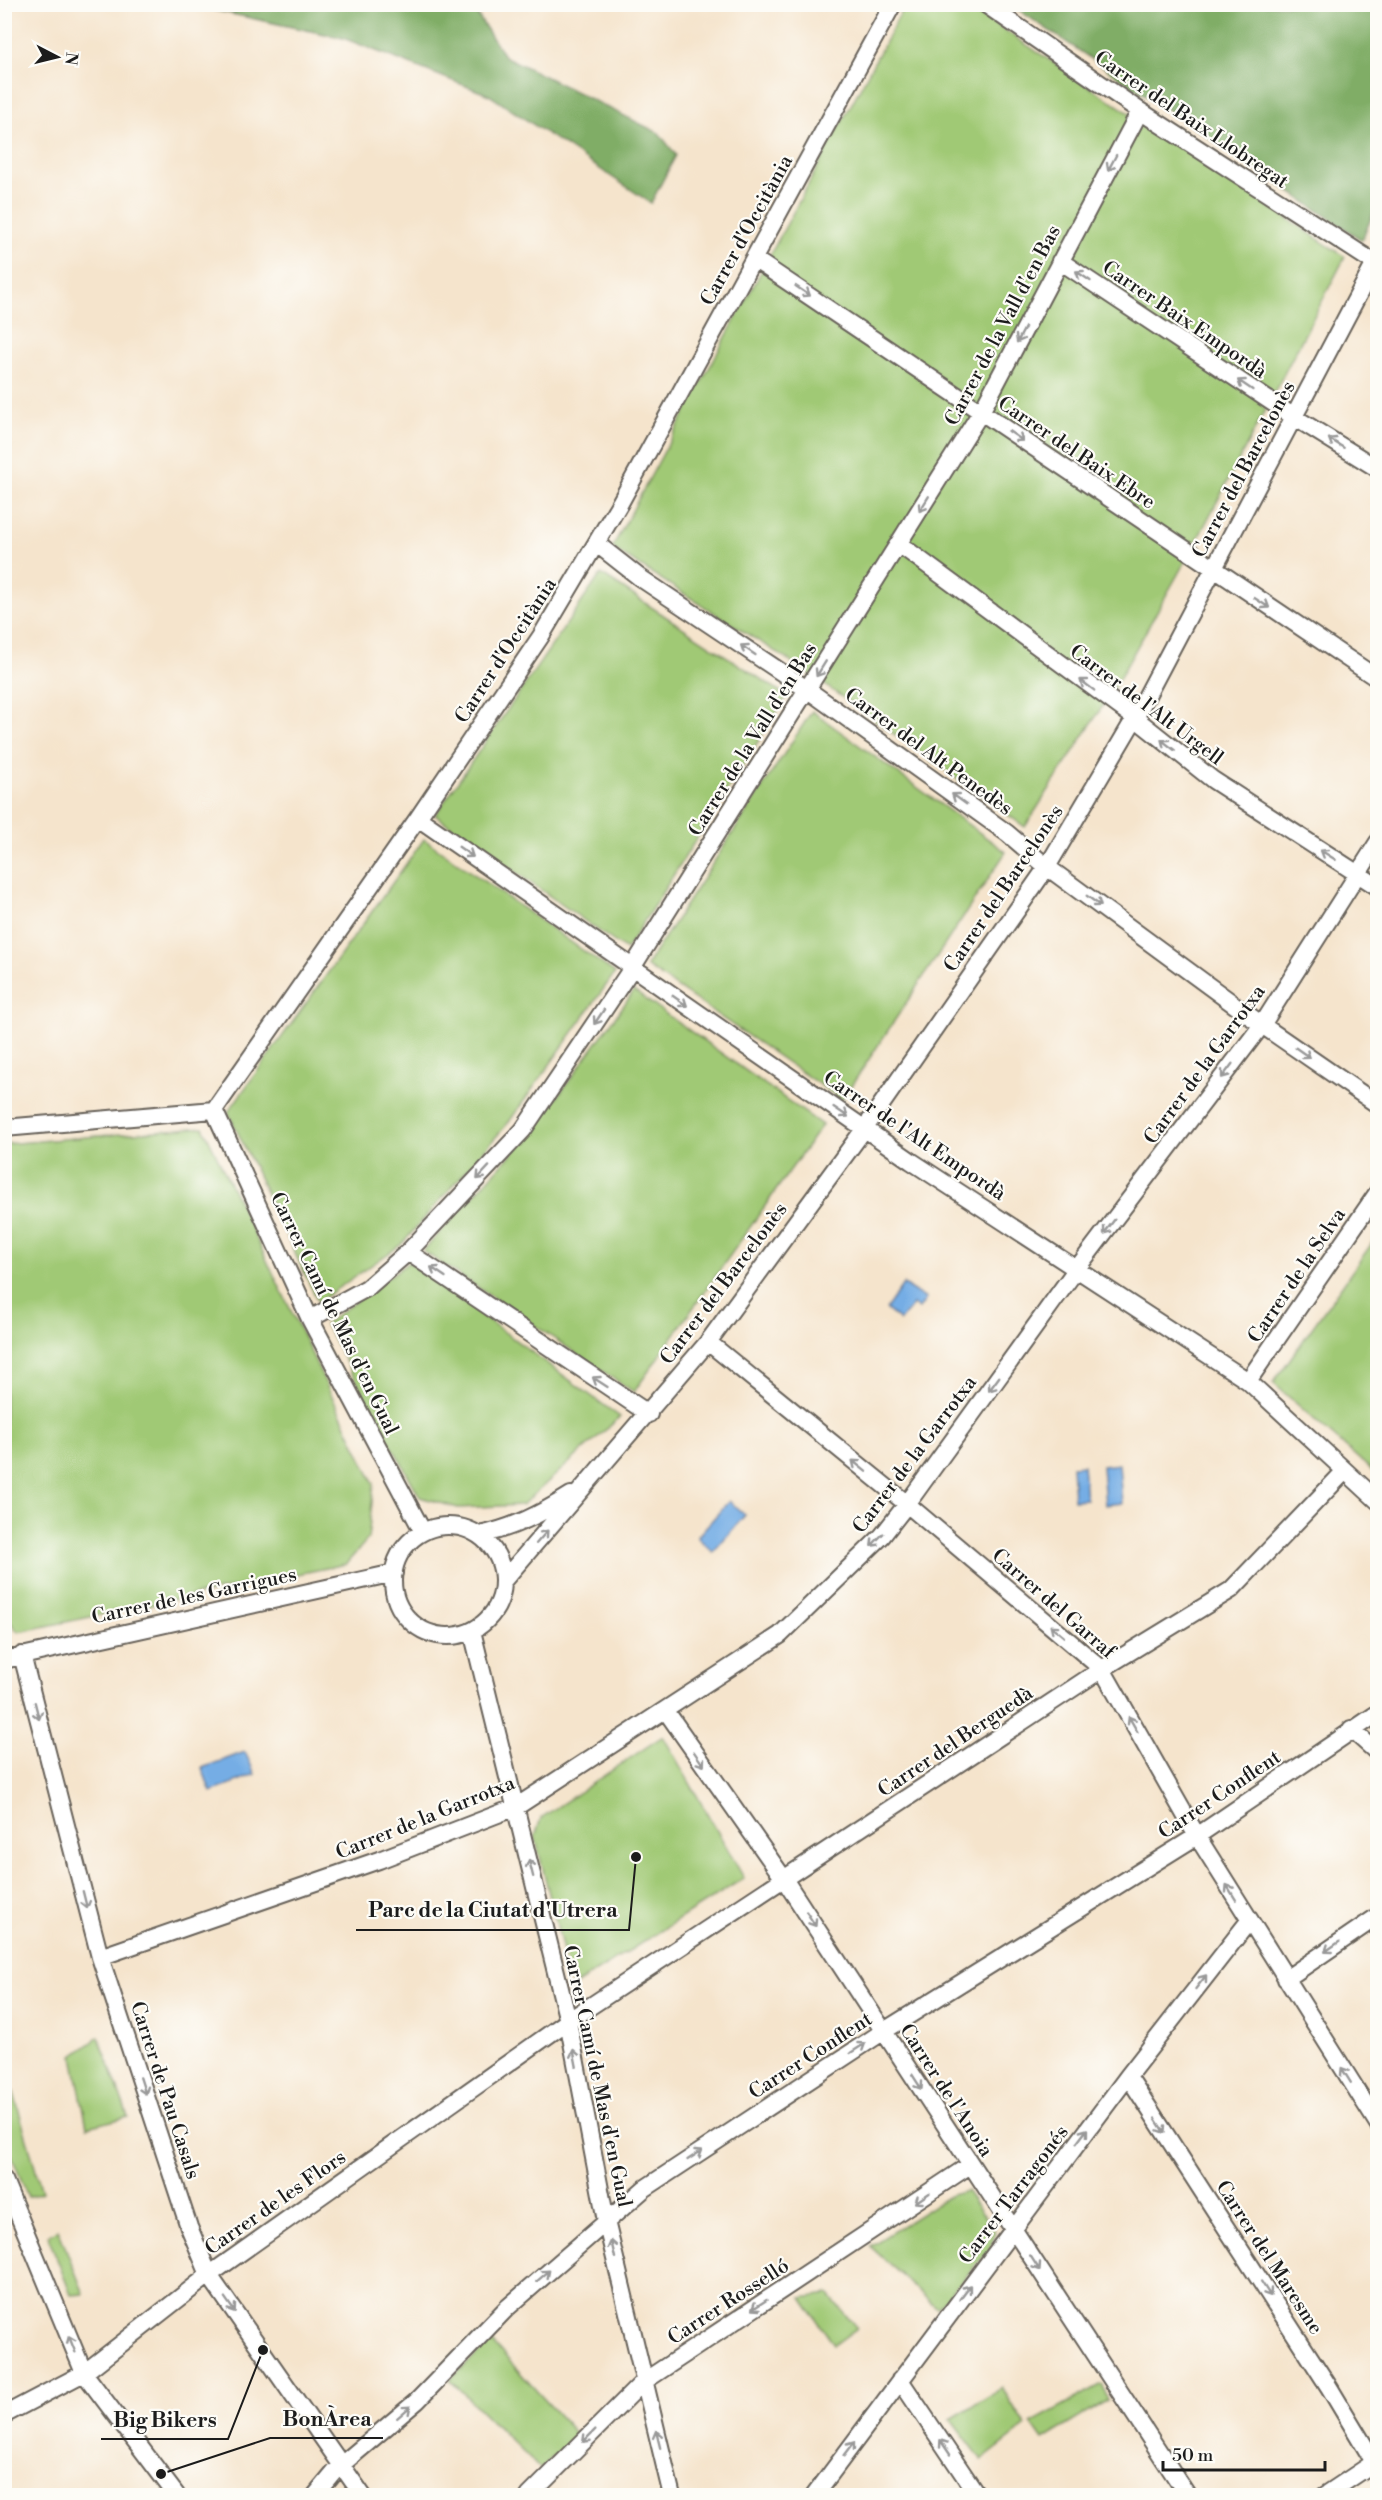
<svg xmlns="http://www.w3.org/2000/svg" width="1382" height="2500" viewBox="0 0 1382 2500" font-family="'Libre Bodoni',serif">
<rect width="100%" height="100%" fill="#fdfcf7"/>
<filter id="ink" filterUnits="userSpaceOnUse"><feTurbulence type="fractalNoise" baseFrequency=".0167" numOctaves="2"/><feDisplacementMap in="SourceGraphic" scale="12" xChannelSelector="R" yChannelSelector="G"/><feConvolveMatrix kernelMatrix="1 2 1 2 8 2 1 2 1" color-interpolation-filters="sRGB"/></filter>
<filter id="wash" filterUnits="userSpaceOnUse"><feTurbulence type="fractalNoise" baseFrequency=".008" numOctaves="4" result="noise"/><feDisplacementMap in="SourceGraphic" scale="24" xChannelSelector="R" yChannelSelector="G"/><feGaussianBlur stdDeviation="1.35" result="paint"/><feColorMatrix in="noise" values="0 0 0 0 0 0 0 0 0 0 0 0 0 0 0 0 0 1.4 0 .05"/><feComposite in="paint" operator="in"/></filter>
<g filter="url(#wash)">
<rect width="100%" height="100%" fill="#f5e4cc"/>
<path fill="#a0c974" stroke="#5e7248" stroke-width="1.5" d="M905,5H967L1345,257L1195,544L1111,693L1025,827L801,668L612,548Z
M601,574L787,696L626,950L435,815Z
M812,711L1006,852L842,1100L646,966Z
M424,839L615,973L509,1122L402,1244L318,1302L228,1112Z
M634,991L822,1125L634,1392L423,1251L535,1128Z
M203,1127L374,1484L368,1539L346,1564L18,1632L4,1615L5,1144Z
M1377,1236H1378L1377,1475L1273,1383Z
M409,1262L620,1417L522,1505L458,1508L420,1497L325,1324Z
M663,1736L744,1878L572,1987L535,1837L541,1818Z
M99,2037L128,2117L87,2127L73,2056Z
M5,2062L42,2192L28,2197L5,2139Z
M966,2191L996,2232L989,2251L937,2308L870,2246L951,2195Z
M58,2229L84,2294L71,2295L48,2236Z
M828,2294L857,2328L834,2345L802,2298Z
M491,2341L577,2435L540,2469L450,2380Z
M1102,2384L1108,2400L1043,2440L1031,2423Z
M1002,2388L1026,2426L982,2460L951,2419Z"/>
<path fill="#80ad66" stroke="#4e6441" stroke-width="1.5" d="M190,5H471L504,56L659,133L676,155L651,203L489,95L343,38Z
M1011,5H1377V204L1362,240Z"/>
<path fill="#75ade5" stroke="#486480" stroke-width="1.5" d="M903,1284L926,1299L919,1309L913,1305L900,1321L886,1309Z
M1119,1464L1122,1503L1105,1505L1102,1466Z
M1083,1465L1086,1499L1074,1500L1072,1466Z
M729,1501L745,1515L713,1552L697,1537Z
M245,1752L255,1774L211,1792L202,1768Z"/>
</g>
<g filter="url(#ink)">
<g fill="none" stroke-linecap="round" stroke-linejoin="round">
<g stroke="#68625a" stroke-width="20">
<path id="street" d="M985,4L1140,111L1378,265
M754,259L1378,679
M1060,261L1294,417L1378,469
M597,544L639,577L808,690L1007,833L1047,867L1262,1025L1378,1105
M899,544L1135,718L1213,780L1378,887
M418,818L911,1161L1248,1381L1378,1501
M214,1110L310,1319L423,1532
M4,1128L214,1110L418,818L541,636L620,503L893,4
M408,1252L649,1414
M310,1319L367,1288L408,1252L523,1130L632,968L981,412L1140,111
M708,1342L907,1504L1102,1669L1197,1836L1378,2124
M1248,1381L1378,1192
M393 1581a55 55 0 1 1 110 0a55 55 0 1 1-110 0Z
M479,1535C513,1528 541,1514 571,1495
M503,1581L708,1342L865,1128L1047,867L1135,718L1375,263
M472,1631L568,2021L606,2221L672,2496
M22,1655L100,1957L189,2227L209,2275L363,2496
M4,1660L394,1573
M666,1711L784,1879L1188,2496
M1351,1729L1378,1753
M100,1957L379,1860L516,1807L780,1635L882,1536L907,1504L1078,1267L1262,1025L1378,842
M1286,1979L1378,1916
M1128,2076L1329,2387L1374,2462
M4,2180L84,2373L177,2496
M900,2380L978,2496
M4,2415L84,2373L209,2275L568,2021L1102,1669L1231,1590L1344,1472
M315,2496L340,2466L417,2401L507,2308L644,2189L884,2031L1197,1836L1378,1713
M529,2496L643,2382L970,2165
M814,2496L1128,2076L1249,1921
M1324,2496L1378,2460"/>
</g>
<use href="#street" stroke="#fff" stroke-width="16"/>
</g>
<defs><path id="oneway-shaft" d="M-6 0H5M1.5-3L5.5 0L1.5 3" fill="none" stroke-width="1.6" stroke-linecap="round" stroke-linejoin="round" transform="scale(1.5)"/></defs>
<g stroke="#999">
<use href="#oneway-shaft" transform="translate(1112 163) rotate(118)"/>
<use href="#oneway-shaft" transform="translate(1083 276) rotate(-146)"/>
<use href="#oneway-shaft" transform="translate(803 291) rotate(34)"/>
<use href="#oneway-shaft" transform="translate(1021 335) rotate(118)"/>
<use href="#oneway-shaft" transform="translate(1245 385) rotate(-146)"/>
<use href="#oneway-shaft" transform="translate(1016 436) rotate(34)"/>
<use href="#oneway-shaft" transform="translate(1336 443) rotate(-148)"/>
<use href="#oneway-shaft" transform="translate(924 504) rotate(122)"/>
<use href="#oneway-shaft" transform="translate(1262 603) rotate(33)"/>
<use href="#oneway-shaft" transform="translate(748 650) rotate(-146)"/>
<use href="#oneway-shaft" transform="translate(821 669) rotate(122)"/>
<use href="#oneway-shaft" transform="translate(1087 685) rotate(-143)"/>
<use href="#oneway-shaft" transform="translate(1168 745) rotate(-142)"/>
<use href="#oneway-shaft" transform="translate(959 799) rotate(-144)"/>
<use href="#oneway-shaft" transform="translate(466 852) rotate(35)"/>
<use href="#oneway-shaft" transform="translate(1328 855) rotate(-148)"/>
<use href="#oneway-shaft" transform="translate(1094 901) rotate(36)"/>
<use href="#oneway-shaft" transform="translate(680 1001) rotate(35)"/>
<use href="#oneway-shaft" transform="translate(599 1017) rotate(124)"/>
<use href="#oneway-shaft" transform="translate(1303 1053) rotate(35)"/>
<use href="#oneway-shaft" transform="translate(1227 1071) rotate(127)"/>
<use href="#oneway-shaft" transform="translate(841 1112) rotate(34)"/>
<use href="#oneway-shaft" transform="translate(483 1173) rotate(133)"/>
<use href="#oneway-shaft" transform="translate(1109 1227) rotate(127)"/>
<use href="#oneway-shaft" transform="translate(438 1272) rotate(-146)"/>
<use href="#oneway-shaft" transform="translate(600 1382) rotate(-147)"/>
<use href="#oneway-shaft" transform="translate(994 1384) rotate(126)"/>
<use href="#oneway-shaft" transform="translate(859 1466) rotate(-141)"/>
<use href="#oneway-shaft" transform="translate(542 1537) rotate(-49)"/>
<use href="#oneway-shaft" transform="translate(877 1540) rotate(134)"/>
<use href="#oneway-shaft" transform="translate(1057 1631) rotate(-140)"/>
<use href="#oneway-shaft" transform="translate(37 1711) rotate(76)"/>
<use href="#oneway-shaft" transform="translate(1133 1724) rotate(-120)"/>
<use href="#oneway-shaft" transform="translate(699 1759) rotate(55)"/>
<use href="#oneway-shaft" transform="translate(531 1868) rotate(-104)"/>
<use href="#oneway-shaft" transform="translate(1231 1892) rotate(-122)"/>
<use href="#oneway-shaft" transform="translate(85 1900) rotate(76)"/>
<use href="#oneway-shaft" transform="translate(811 1919) rotate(57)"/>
<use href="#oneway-shaft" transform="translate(1332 1947) rotate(145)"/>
<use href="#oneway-shaft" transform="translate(1201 1982) rotate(-52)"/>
<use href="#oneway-shaft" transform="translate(858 2048) rotate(-33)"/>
<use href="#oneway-shaft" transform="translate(575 2058) rotate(-101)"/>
<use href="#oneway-shaft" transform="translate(1346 2075) rotate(-122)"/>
<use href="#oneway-shaft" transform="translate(917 2082) rotate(57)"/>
<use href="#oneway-shaft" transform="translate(143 2086) rotate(72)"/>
<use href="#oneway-shaft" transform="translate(1160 2126) rotate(57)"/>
<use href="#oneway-shaft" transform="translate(1082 2136) rotate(-53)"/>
<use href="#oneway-shaft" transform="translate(695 2155) rotate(-33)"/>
<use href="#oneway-shaft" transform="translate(922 2198) rotate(146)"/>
<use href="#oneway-shaft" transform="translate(613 2249) rotate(-103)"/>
<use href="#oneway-shaft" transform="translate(1035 2263) rotate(57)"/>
<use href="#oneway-shaft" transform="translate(543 2276) rotate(-41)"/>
<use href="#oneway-shaft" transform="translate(1266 2289) rotate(57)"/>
<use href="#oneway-shaft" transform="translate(965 2292) rotate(-53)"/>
<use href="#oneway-shaft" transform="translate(230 2305) rotate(55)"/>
<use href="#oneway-shaft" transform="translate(759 2305) rotate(147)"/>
<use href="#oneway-shaft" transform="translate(72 2344) rotate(-112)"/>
<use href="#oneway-shaft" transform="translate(404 2412) rotate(-41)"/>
<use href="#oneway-shaft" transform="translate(589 2436) rotate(135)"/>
<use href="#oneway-shaft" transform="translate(658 2439) rotate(-104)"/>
<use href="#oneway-shaft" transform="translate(945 2447) rotate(-124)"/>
<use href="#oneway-shaft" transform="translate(849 2449) rotate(-53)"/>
</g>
</g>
<g text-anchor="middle" stroke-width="4.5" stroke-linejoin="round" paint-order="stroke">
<g font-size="20" fill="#1c1c1c" stroke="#fdfcf7">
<text transform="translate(1192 119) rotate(34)" y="7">Carrer del Baix Llobregat</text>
<text transform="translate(746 230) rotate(-61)" y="7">Carrer d'Occitània</text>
<text transform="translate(1185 319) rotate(34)" y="7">Carrer Baix Empordà</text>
<text transform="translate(1002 325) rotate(-62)" y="7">Carrer de la Vall d'en Bas</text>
<text transform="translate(1077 452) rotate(34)" y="7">Carrer del Baix Ebre</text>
<text transform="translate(1243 469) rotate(-62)" y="7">Carrer del Barcelonès</text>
<text transform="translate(505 650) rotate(-57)" y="7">Carrer d'Occitània</text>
<text transform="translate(1147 704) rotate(37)" y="7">Carrer de l'Alt Urgell</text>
<text transform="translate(752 739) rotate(-58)" y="7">Carrer de la Vall d'en Bas</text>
<text transform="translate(929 751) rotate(36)" y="7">Carrer del Alt Penedès</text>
<text transform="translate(1003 888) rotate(-56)" y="7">Carrer del Barcelonès</text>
<text transform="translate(1204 1064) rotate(-54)" y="7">Carrer de la Garrotxa</text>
<text transform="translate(915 1135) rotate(34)" y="7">Carrer de l'Alt Empordà</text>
<text transform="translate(1296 1275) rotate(-56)" y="7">Carrer de la Selva</text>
<text transform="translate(723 1283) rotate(-53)" y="7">Carrer del Barcelonès</text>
<text transform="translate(335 1313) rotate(64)" y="7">Carrer Camí de Mas d'en Gual</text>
<text transform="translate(914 1454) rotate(-53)" y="7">Carrer de la Garrotxa</text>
<text transform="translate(194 1595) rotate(-12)" y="7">Carrer de les Garrigues</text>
<text transform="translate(1054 1603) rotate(41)" y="7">Carrer del Garraf</text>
<text transform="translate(955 1741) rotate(-34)" y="7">Carrer del Berguedà</text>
<text transform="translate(1219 1794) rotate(-34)" y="7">Carrer Conflent</text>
<text transform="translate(425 1817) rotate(-22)" y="7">Carrer de la Garrotxa</text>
<text transform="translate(810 2055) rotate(-33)" y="7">Carrer Conflent</text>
<text transform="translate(598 2076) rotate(78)" y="7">Carrer Camí de Mas d'en Gual</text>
<text transform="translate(166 2090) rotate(72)" y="7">Carrer de Pau Casals</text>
<text transform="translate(947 2090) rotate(57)" y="7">Carrer de l'Anoia</text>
<text transform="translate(1013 2194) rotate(-53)" y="7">Carrer Tarragonés</text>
<text transform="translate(275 2202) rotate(-35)" y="7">Carrer de les Flors</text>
<text transform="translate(1270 2257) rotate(57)" y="7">Carrer del Maresme</text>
<text transform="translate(728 2301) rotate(-33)" y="7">Carrer Rosselló</text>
</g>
</g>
<path fill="none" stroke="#1c1c1c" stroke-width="2" d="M636 1857L629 1930H356M161 2474L270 2438H383M263 2350L228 2439H101"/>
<g fill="#1c1c1c" stroke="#fdfcf7" stroke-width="2">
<circle cx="636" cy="1857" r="6"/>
<circle cx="161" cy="2474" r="6"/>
<circle cx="263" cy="2350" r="6"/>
</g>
<g font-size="21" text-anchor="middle" font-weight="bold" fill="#1c1c1c" stroke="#fdfcf7" stroke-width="4.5" stroke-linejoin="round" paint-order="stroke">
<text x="493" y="1917">Parc de la Ciutat d'Utrera</text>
<text x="327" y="2426">BonÀrea</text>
<text x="165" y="2427">Big Bikers</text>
</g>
<rect width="1382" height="2500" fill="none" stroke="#fdfcf7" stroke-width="24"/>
<g transform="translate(57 57) rotate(97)" stroke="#fdfcf7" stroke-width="4.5" paint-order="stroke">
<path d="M0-4.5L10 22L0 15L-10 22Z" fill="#1c1c1c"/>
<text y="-9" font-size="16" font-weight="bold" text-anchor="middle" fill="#1c1c1c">N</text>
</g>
<path d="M1163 2461v9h162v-9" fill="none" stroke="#1c1c1c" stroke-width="3"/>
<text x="1172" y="2461" font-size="18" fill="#1c1c1c" stroke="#fdfcf7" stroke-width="4.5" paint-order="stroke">50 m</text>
</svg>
